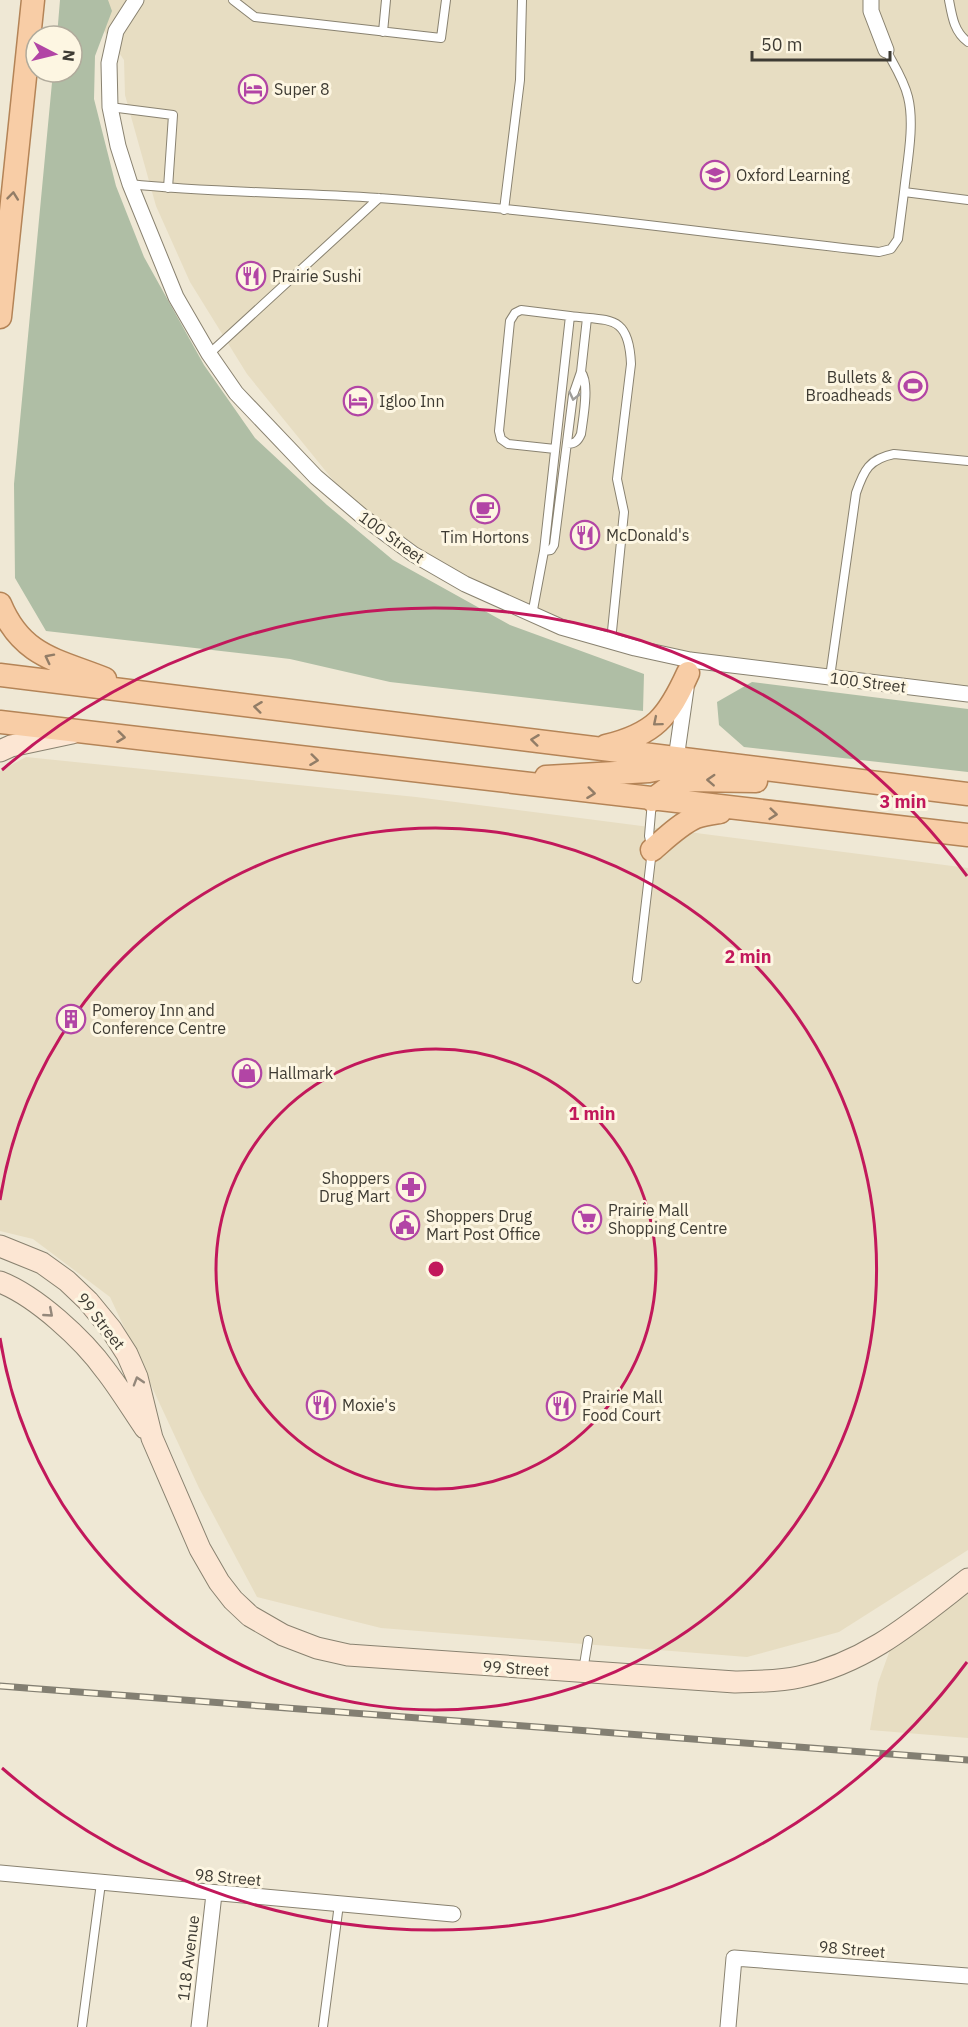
<svg xmlns="http://www.w3.org/2000/svg" width="968" height="2027" viewBox="0 0 968 2027" font-family="'IBM Plex Sans',sans-serif">
<rect width="100%" height="100%" fill="#efe8d5"/>
<path fill="#e7ddc2" d="M83,0H968V694L690,660L517,608L363,517L247,374L190,282L156,206L125,95L124,60Z
M26,757L416,797L968,868V1550L839,1632L747,1657L381,1628L257,1597L199,1488L110,1297L33,1239L0,1231V771Z
M968,1579V1738L870,1730L878,1683L895,1636Z"/>
<path fill="#afbea5" d="M60,0H108L112,11L95,56L94,99L116,186L144,257L204,365L255,438L327,505L393,560L510,625L644,674L643,711L390,682L290,659L46,631L15,578L14,484L53,72H72V36H57Z
M752,682L968,709V772L744,747L719,725L717,702Z"/>
<g fill="none" stroke-linecap="round" stroke-linejoin="round">
<g stroke="#898270" stroke-width="10">
<path id="lane" d="M233,0L255,17L441,38L446,0
M949,0C952,16 954,32 968,42
M383,32L386,0
M886,50C894,65 904,80 908,97C915,125 907,163 904,192
M110,107L173,115L168,188
M130,184C212,193 296,192 379,198C546,210 713,234 879,252L891,249L898,239L904,192L968,200
M504,210L520,80L522,0
M570,316C610,321 629,314 631,364L617,479L624,512L611,641
M209,354L379,198
M567,444C575,444 578,441 581,434C583,419 590,383 581,372
M544,551L551,550L554,545L573,395L581,372L587,318
M532,615L544,551L570,316L521,310L515,313L510,321L499,431L501,439L508,444L555,449
M830,677L856,493C864,470 869,459 894,454L968,461
M637,979L652,850L649,836L652,801
M583,1671L588,1640
M82,2027L101,1883
M323,2027L339,1904"/>
</g>
<g stroke="#898270" stroke-width="17">
<path id="street" d="M136,0L116,31L109,63L110,107L118,146L130,184L176,297L209,354L236,393L316,477L363,517L413,554L465,584L561,627L635,648L690,660L968,694
M871,0V11L886,50
M676,759L686,689
M0,1873L453,1914
M199,2027L214,1894
M728,2027L734,1958L968,1976"/>
</g>
<g stroke="#898270" stroke-width="23">
<path id="secondary" d="M0,751L11,746L72,733
M0,1246L42,1263L67,1281L88,1301L111,1329L127,1354L137,1377L152,1438L200,1549L219,1582L233,1600L250,1616L283,1635L317,1648L348,1655L735,1682C756,1681 778,1682 799,1677C868,1662 914,1621 968,1579
M0,1282C36,1296 83,1339 106,1371C120,1389 132,1409 145,1428"/>
</g>
<g stroke="#b48457" stroke-width="25">
<path id="primary" d="M0,317L33,0
M0,604C22,657 58,660 105,679
M0,675L968,794
M0,722L968,835
M606,746C655,734 668,717 688,673
M546,777L649,771L659,769L675,760
M652,800L672,785L683,780L756,781
M652,850C666,838 680,824 696,817C704,814 713,813 720,812"/>
</g>
<use href="#lane" stroke="#fff" stroke-width="8"/>
<use href="#street" stroke="#fff" stroke-width="15"/>
<use href="#secondary" stroke="#fce6d3" stroke-width="21"/>
<use href="#primary" stroke="#f8cda6" stroke-width="22"/>
<g stroke="#837f72" stroke-width="7">
<path id="rail" d="M0,1686L968,1760"/>
</g>
<use href="#rail" stroke="#fdf6e2" stroke-width="4.5" stroke-dasharray="14" stroke-linecap="butt"/>
</g>
<defs><path id="oneway-chevron" d="M-2-3.5L2.5 0L-2 3.5" fill="none" stroke-width="1.6" stroke-linecap="round" stroke-linejoin="round" transform="scale(1.5)"/></defs>
<g stroke="#927d67">
<use href="#oneway-chevron" transform="translate(13 196) rotate(-84)"/>
<use href="#oneway-chevron" transform="translate(49 658) rotate(-153)"/>
<use href="#oneway-chevron" transform="translate(258 707) rotate(-173)"/>
<use href="#oneway-chevron" transform="translate(657 722) rotate(140)"/>
<use href="#oneway-chevron" transform="translate(121 737) rotate(7)"/>
<use href="#oneway-chevron" transform="translate(535 740) rotate(-173)"/>
<use href="#oneway-chevron" transform="translate(314 760) rotate(7)"/>
<use href="#oneway-chevron" transform="translate(711 780) rotate(-177)"/>
<use href="#oneway-chevron" transform="translate(591 793) rotate(7)"/>
<use href="#oneway-chevron" transform="translate(773 814) rotate(6)"/>
</g>
<use stroke="#9e9d99" href="#oneway-chevron" transform="translate(574 396) rotate(103)"/>
<g stroke="#94887b">
<use href="#oneway-chevron" transform="translate(49 1313) rotate(41)"/>
<use href="#oneway-chevron" transform="translate(138 1381) rotate(-107)"/>
</g>
<g fill="none" stroke="#c2185b" stroke-width="3">
<circle cx="436" cy="1269" r="220"/>
<path d="M0 1200A441 441 0 1 1 0 1338"/>
<path d="M967 1662A661 661 0 0 1 2 1768M2 770A661 661 0 0 1 967 876"/>
</g>
<defs>
<g id="hotel-ring" transform="scale(1.5)"><circle r="9.5" fill="#fdf6e2" stroke="#b245a5" stroke-width="1.5"/><path d="M-6-4.5h1.5V1H6V5H4.5V3h-9V5H-6ZM-4 0a1.8 1.8 0 1 1 3.6 0ZM.5 0V-2.5h3Q6-2.5 6 0Z" fill="#b245a5"/></g>
<g id="school-ring" transform="scale(1.5)"><circle r="9.5" fill="#fdf6e2" stroke="#b245a5" stroke-width="1.5"/><path d="M0-5L7-2L0 1L-7-2ZM-4 1L0 2.5L4 1V4Q0 6-4 4Z" fill="#b245a5"/></g>
<g id="restaurant-ring" transform="scale(1.5)"><circle r="9.5" fill="#fdf6e2" stroke="#b245a5" stroke-width="1.5"/><path d="M-5-6h1v4h1v-4h1v4h1v-4h1v5L-1.5 .5V6h-2V.5L-5-1ZM5-6V6H3V1.5H1.5Q1.5-4 5-6Z" fill="#b245a5"/></g>
<g id="stadium-ring" transform="scale(1.5)"><circle r="9.5" fill="#fdf6e2" stroke="#b245a5" stroke-width="1.5"/><path d="M0-5a6.5 5 0 1 0 0 10a6.5 5 0 1 0 0-10ZM-3.5-1.8h7v3.6h-7Z" fill="#b245a5"/></g>
<g id="cafe-ring" transform="scale(1.5)"><circle r="9.5" fill="#fdf6e2" stroke="#b245a5" stroke-width="1.5"/><path d="M-5.5-4.5H6V0H3Q3 3.5 0 3.5H-2.5Q-5.5 3.5-5.5 0ZM3-3.2v2h1.7v-2ZM-6 4.5H4V6H-6Z" fill="#b245a5"/></g>
<g id="building-ring" transform="scale(1.5)"><circle r="9.5" fill="#fdf6e2" stroke="#b245a5" stroke-width="1.5"/><path d="M-4-6H4V6H1V3H-1V6H-4ZM-2.5-4.3h1.7v1.8h-1.7ZM.8-4.3h1.7v1.8H.8ZM-2.5-1h1.7V.8h-1.7ZM.8-1h1.7V.8H.8Z" fill="#b245a5"/></g>
<g id="shop-ring" transform="scale(1.5)"><circle r="9.5" fill="#fdf6e2" stroke="#b245a5" stroke-width="1.5"/><path d="M-5-2.5h2.3a2.7 3.5 0 0 1 5.4 0H5L5.5 6h-11ZM-1.5-2.5h3a1.5 2.3 0 0 0-3 0Z" fill="#b245a5"/></g>
<g id="pharmacy-ring" transform="scale(1.5)"><circle r="9.5" fill="#fdf6e2" stroke="#b245a5" stroke-width="1.5"/><path d="M-2-6h4v4h4v4h-4v4h-4v-4h-4v-4h4Z" fill="#b245a5"/></g>
<g id="supermarket-ring" transform="scale(1.5)"><circle r="9.5" fill="#fdf6e2" stroke="#b245a5" stroke-width="1.5"/><path d="M-6-5.5h2.5l.6 2H6L4.5 2H-2.5L-4.4-4H-6ZM-1.5 3.2a1.3 1.3 0 1 0 .1 0ZM3 3.2a1.3 1.3 0 1 0 .1 0Z" fill="#b245a5"/></g>
<g id="civic-ring" transform="scale(1.5)"><circle r="9.5" fill="#fdf6e2" stroke="#b245a5" stroke-width="1.5"/><path d="M-.6-6.5H3V-4.5H.6V-3L4-1V1h2V6H-6V1h2V-1L-.6-3ZM-1.2 2.5V6h2.4V2.5Z" fill="#b245a5"/></g>
</defs>
<g fill-rule="evenodd">
<use href="#hotel-ring" x="253" y="89"/>
<use href="#school-ring" x="715" y="175"/>
<use href="#restaurant-ring" x="251" y="276"/>
<use href="#stadium-ring" x="913" y="386"/>
<use href="#hotel-ring" x="358" y="401"/>
<use href="#cafe-ring" x="485" y="509"/>
<use href="#restaurant-ring" x="585" y="535"/>
<use href="#building-ring" x="71" y="1019"/>
<use href="#shop-ring" x="247" y="1073"/>
<use href="#pharmacy-ring" x="411" y="1187"/>
<use href="#supermarket-ring" x="587" y="1219"/>
<use href="#civic-ring" x="405" y="1225"/>
<use href="#restaurant-ring" x="321" y="1405"/>
<use href="#restaurant-ring" x="561" y="1406"/>
</g>
<g text-anchor="middle" stroke-width="6" stroke-linejoin="round" paint-order="stroke">
<g font-size="16" fill="#3e3b33" stroke="#fdf6e2" text-anchor="start">
<text x="274" y="95">Super 8</text>
<text x="736" y="181">Oxford Learning</text>
<text x="272" y="282">Prairie Sushi</text>
<text x="892" y="383" text-anchor="end">Bullets &amp;<tspan x="892" dy="18">Broadheads</tspan></text>
<text x="379" y="407">Igloo Inn</text>
<text x="606" y="541">McDonald's</text>
<text x="485" y="543" text-anchor="middle">Tim Hortons</text>
<text x="92" y="1016">Pomeroy Inn and<tspan x="92" dy="18">Conference Centre</tspan></text>
<text x="268" y="1079">Hallmark</text>
<text x="390" y="1184" text-anchor="end">Shoppers<tspan x="390" dy="18">Drug Mart</tspan></text>
<text x="608" y="1216">Prairie Mall<tspan x="608" dy="18">Shopping Centre</tspan></text>
<text x="426" y="1222">Shoppers Drug<tspan x="426" dy="18">Mart Post Office</tspan></text>
<text x="582" y="1403">Prairie Mall<tspan x="582" dy="18">Food Court</tspan></text>
<text x="342" y="1411">Moxie's</text>
</g>
<g font-size="16" fill="#3e3b33" stroke="#fdf6e2">
<text transform="translate(392 537) rotate(36)" y="6">100 Street</text>
<text transform="translate(868 682) rotate(7)" y="6">100 Street</text>
<text transform="translate(101 1321) rotate(52)" y="6">99 Street</text>
<text transform="translate(516 1668) rotate(4)" y="6">99 Street</text>
<text transform="translate(228 1877) rotate(5)" y="6">98 Street</text>
<text transform="translate(852 1949) rotate(5)" y="6">98 Street</text>
<text transform="translate(188 1958) rotate(-83)" y="6">118 Avenue</text>
</g>
</g>
<circle cx="436" cy="1269" r="9" fill="#c2185b" stroke="#fdf6e2" stroke-width="3"/>
<g font-size="18" text-anchor="middle" font-weight="bold" fill="#c2185b" stroke="#fdf6e2" stroke-width="6" stroke-linejoin="round" paint-order="stroke">
<text x="903" y="808">3 min</text>
<text x="748" y="963">2 min</text>
<text x="592" y="1120">1 min</text>
</g>
<g transform="translate(54 54) rotate(97)"><circle r="28" fill="#fdf6e2" stroke="#b1ab9c" stroke-width="1.5"/>
<path d="M0-4.5L10 22L0 15L-10 22Z" fill="#b245a5"/>
<text y="-9" font-size="16" font-weight="bold" text-anchor="middle" fill="#3e3b33">N</text>
</g>
<path d="M752 51v9h138v-9" fill="none" stroke="#3e3b33" stroke-width="3"/>
<text x="761" y="51" font-size="18" fill="#3e3b33" stroke="#fdf6e2" stroke-width="4.5" paint-order="stroke">50 m</text>
</svg>
